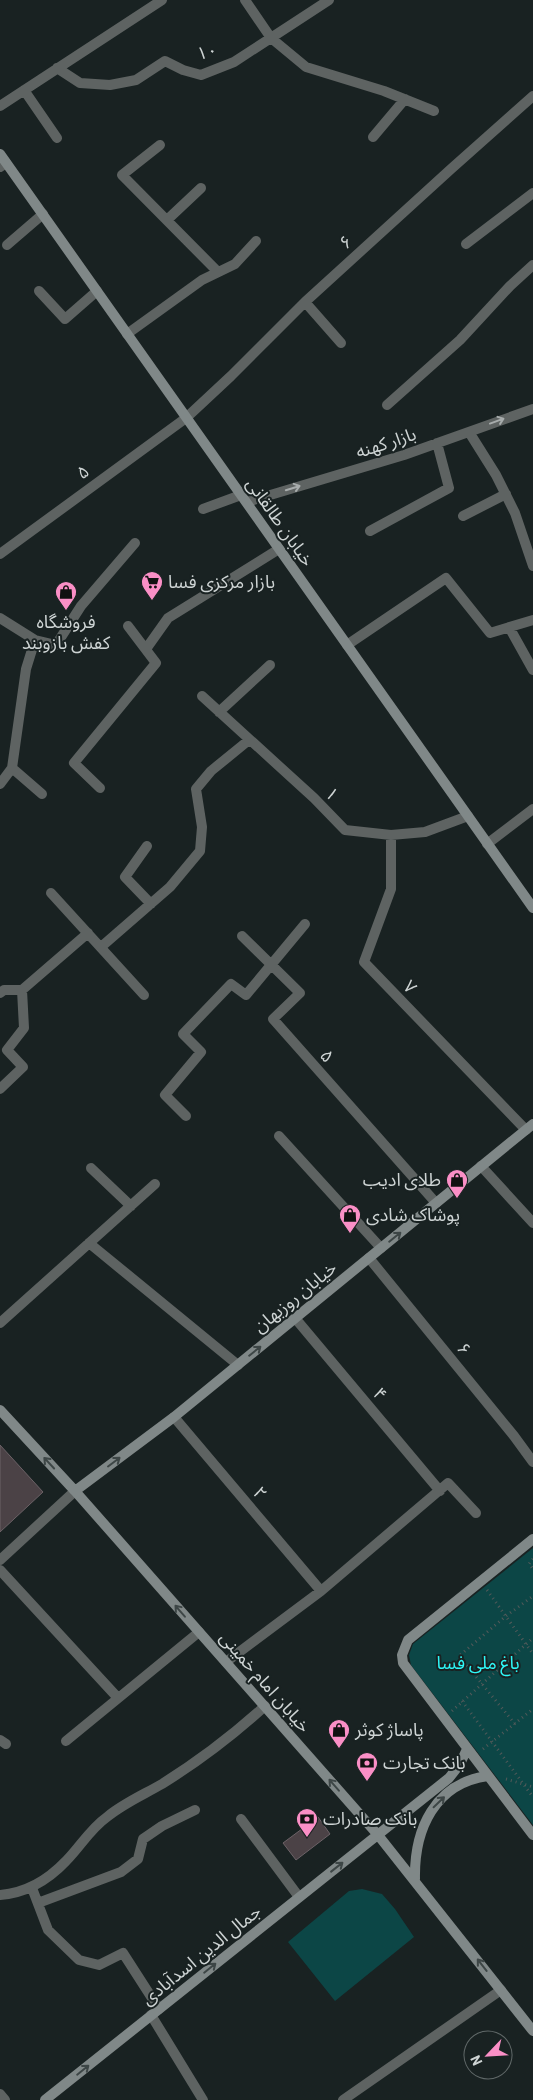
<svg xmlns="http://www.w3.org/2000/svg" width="533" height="2100" viewBox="0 0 533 2100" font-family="Barlow,'Noto Sans Arabic',sans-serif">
<rect width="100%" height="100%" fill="#192222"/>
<path fill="#0c4646" d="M533,1548V1825L411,1665L409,1655L413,1644Z
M362,1889L382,1894L395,1909L414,1937L335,2001L288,1942L349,1891Z"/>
<path fill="#4b4246" stroke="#6c6267" d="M0,1445L43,1492L0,1532Z
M318,1817L330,1834L296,1860L283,1843Z"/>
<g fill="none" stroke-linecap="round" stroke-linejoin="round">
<path stroke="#525a5a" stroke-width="3" stroke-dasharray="1 4" stroke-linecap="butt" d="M533,1559L529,1564L533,1569
M487,1590L533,1654
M462,1701L533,1797
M452,1711L533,1638
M515,1724L459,1656L506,1616L533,1596
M483,1749L533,1709
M506,1779L533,1787"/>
<path stroke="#5e6362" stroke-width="10" d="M245,0L271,38L306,67L384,91L434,111
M57,68L80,83L110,85L136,80L165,61L183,70L201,75L234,62L329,0
M24,90L57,138
M0,106L162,0
M373,137L405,99
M160,145L122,175L218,272
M0,167L6,163
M167,220L201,188
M466,244L533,193
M7,245L43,214
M39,291L65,319L97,291
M305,302L341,343
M127,334L202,280L235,264L256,241
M387,405L460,340L510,286L533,265
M469,432L496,475L515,513L533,566
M247,502L404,455L533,409
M203,509L241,495
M463,516L506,494
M370,531L449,488L437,443
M0,554L186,418L231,376L305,302L451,169L533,96
M0,618L35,640L26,669L12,768L0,784
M509,627L533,670
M35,640L56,645L81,606L135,543
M347,645L446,578L490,633L533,620
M146,649L168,618L279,549
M202,696L314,798L345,830L391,835L425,832L468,816
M219,712L270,665
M12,768L42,794
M100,788L74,763L156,663L128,626
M391,835V889L364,962L526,1130
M487,844L533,809
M147,846L125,877L151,904
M51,893L144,995
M242,936L300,993L273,1019L436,1203
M101,947L170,887L200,851L202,827L196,789L211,771L249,740
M0,993L4,990H22
M0,1089L23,1067L7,1050L24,1028L22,990L88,933
M186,1116L165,1095L201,1052L183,1034L231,984L246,995L305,924
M279,1136L381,1248
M481,1166L533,1223
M91,1168L131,1206
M89,1243L238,1365
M369,1258L514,1436L533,1462
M295,1318L440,1491
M0,1323L155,1184
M174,1417L321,1591
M0,1560L75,1491
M0,1570L118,1698
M226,1662L321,1591L448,1483L476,1513
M0,1740L6,1744
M66,1741L199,1632
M241,1819L299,1897
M32,1888L48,1930L79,1960L99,1965L123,1953L159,2009
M0,1895C25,1893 48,1880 66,1861C80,1847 90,1829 107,1817C124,1803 143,1795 162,1784C199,1761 233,1735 265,1706
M38,1903L121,1872L138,1859L143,1839L162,1826L195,1810
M151,2015L203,2100
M0,2094L5,2100
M343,2100L501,1990"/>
<path stroke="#808888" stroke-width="10" d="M0,154L533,908
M0,1410L75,1491L378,1835L533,2031
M75,1491L174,1417L533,1124
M533,1539L408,1640L402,1655L403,1663L533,1835
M415,1879C414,1829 435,1783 488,1776
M45,2100L449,1778L460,1764L467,1749"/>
</g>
<defs><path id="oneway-shaft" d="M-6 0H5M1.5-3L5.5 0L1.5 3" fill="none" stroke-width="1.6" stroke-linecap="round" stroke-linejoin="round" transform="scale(1.25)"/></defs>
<g stroke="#a7acac">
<use href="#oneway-shaft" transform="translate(497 421) rotate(-20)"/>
<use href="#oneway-shaft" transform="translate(293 488) rotate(-17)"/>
</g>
<g stroke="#3d4646">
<use href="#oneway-shaft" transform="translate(395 1237) rotate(-39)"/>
<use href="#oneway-shaft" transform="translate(255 1351) rotate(-39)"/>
<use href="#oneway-shaft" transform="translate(114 1462) rotate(-37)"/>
<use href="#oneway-shaft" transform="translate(49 1463) rotate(-133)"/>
<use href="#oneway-shaft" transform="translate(180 1611) rotate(-131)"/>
<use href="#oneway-shaft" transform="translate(334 1785) rotate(-131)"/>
<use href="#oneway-shaft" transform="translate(439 1802) rotate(-44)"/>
<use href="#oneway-shaft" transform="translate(337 1867) rotate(-38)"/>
<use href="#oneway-shaft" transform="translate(482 1965) rotate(-128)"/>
<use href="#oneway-shaft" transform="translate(210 1968) rotate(-39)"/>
<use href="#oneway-shaft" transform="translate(83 2070) rotate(-39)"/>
</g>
<defs>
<g id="supermarket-pin" transform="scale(1.125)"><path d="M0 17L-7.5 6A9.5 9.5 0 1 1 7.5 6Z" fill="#fa8fc6" stroke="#192222"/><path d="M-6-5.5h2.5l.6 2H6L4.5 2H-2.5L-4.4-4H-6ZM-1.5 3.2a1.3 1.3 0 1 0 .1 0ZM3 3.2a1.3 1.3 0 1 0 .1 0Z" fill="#111"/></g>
<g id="shop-pin" transform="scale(1.125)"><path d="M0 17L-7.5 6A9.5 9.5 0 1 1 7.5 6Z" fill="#fa8fc6" stroke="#192222"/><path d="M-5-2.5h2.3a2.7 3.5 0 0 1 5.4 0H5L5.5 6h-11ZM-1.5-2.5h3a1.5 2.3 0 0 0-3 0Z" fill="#111"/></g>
<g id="bank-pin" transform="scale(1.125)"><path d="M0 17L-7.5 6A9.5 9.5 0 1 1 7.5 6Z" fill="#fa8fc6" stroke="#192222"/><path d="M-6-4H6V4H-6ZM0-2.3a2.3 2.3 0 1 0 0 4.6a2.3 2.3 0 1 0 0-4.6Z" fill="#111"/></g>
</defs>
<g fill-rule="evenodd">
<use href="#supermarket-pin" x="152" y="582"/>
<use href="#shop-pin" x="66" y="592"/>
<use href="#shop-pin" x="457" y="1180"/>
<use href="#shop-pin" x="350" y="1215"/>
<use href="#shop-pin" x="339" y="1730"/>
<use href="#bank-pin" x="367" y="1763"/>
<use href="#bank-pin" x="307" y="1819"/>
</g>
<g text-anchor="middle" stroke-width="4" stroke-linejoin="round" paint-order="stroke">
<g font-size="18" fill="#ced4d4" stroke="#192222">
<text transform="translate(207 52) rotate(-14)" y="6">۱۰</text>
<text transform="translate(346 242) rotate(-43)" y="6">۶</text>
<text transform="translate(386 443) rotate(-18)" y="6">بازار کهنه</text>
<text transform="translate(83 472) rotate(-36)" y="6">۵</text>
<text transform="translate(280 522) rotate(55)" y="6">خیابان طالقانی</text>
<text transform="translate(332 794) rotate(45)" y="6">۱</text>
<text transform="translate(410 987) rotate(46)" y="6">۷</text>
<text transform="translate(327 1056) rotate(49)" y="6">۵</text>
<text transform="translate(295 1297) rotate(-39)" y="6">خیابان روزبهان</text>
<text transform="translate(464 1349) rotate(51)" y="6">۶</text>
<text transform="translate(380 1394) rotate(50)" y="6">۴</text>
<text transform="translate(260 1493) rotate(50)" y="6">۲</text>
<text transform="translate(265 1682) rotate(49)" y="6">خیابان امام خمینی</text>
<text transform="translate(201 1955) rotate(-39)" y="6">جمال الدین اسدآبادی</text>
</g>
<g font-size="18" fill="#ced4d4" stroke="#192222" text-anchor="start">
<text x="168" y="588">بازار مرکزی فسا</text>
<text x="66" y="628" text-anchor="middle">فروشگاه<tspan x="66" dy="21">کفش بازوبند</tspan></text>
<text x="441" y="1186" text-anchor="end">طلای ادیب</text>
<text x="366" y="1221">پوشاک شادی</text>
<text x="355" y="1736">پاساژ کوثر</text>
<text x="383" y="1769">بانک تجارت</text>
<text x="323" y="1825">بانک صادرات</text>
</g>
<g font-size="18" fill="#2ef7f7" stroke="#192222">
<text x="478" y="1669">باغ ملی فسا</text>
</g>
</g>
<g transform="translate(488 2055) rotate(245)"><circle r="24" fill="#192222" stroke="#616969"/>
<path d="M0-4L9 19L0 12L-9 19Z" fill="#fa8fc6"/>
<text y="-8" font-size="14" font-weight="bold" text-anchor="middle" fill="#ced4d4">N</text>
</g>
</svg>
